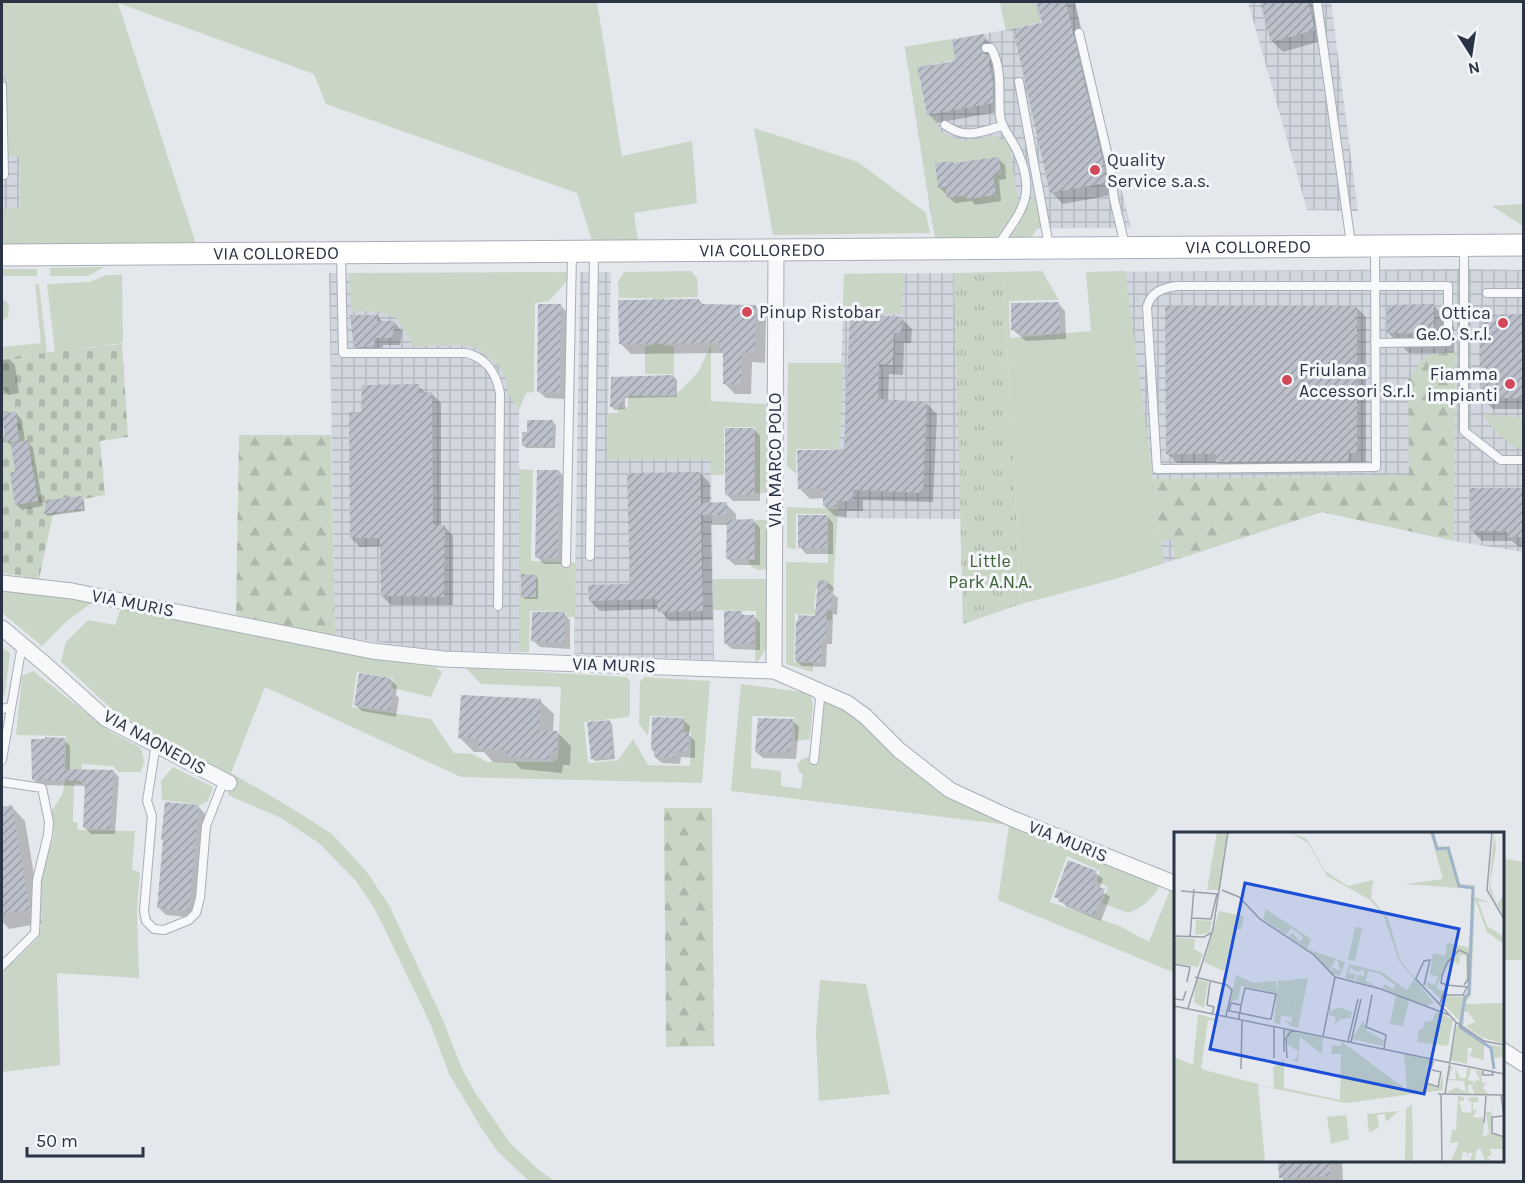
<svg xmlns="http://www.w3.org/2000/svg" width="1525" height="1183" viewBox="0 0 1525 1183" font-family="Karla,sans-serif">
<defs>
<pattern id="industrial-grid" width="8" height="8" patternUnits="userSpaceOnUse" patternTransform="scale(1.5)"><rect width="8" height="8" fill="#d2d6de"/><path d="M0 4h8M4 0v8" fill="none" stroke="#b4b8c0"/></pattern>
<pattern id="forest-firs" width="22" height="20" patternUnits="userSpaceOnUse" patternTransform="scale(1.5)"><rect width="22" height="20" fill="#c9d6c5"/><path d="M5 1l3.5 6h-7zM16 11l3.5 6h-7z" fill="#adb8ab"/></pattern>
<pattern id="cemetery-stones" width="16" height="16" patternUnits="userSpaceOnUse" patternTransform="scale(1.5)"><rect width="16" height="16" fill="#c9d6c5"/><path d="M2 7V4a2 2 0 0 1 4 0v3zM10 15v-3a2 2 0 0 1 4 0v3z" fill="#adb8ab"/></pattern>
<pattern id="park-tufts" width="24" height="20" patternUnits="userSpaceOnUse" patternTransform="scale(1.5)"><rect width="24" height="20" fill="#c9d6c5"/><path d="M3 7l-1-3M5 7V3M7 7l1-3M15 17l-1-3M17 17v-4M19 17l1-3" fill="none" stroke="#adb8ab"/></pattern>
<pattern id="building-hatch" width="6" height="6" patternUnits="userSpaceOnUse" patternTransform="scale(1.5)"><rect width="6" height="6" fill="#bbc0ca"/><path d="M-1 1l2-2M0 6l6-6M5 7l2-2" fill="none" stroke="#989da6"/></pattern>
</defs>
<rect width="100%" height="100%" fill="#e4e7ec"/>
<path fill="url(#industrial-grid)" d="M1000,2H1075L1131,228L933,229L905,47L1006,30Z
M1248,2H1331L1358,211L1307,210Z
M17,12L20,230H2V16Z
M1456,269L1523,270V552L1454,541L1322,512L1115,579L1086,272Z
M580,272H611L607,459H711L714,660L574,654Z
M329,273H519V652L442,651L335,636Z
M954,273L961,519L837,518L844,274Z"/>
<path fill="#c9d6c5" d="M2,2H597L622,156L692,141L697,203L634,213L638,241H592L577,193L326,104L314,74L118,3L196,244L2,245V209L20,208L19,157L7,156V83L2,70Z
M1000,2H1035L1040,22L1006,30Z
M951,39L955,59L917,67L926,116L933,115L941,132L962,141L996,136L1009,144L1019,207L1002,228H1017L1034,194L1040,224L1031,238H935L905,47Z
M754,128L858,162L926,213L930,233L773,235Z
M1523,204V226L1492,206Z
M104,267L88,276H50V268Z
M2,269H37V276H2Z
M691,271L697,278L698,297L664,298V345L674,346V374H645V346L654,345L653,298H619L618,282L624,272Z
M1042,271L1059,300L1009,301L1010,338L1091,331L1086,272L1125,271L1164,563L1115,579L1021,604L1003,272Z
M569,272L566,282L549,301L535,303L534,392L526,393L519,410L508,393L506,378L500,367L479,350L469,345L413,346L397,318L378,312L351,311L350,273Z
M904,273L901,314L843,312L844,274Z
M106,275H122L123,343L55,352L47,284L90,282Z
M35,284H39L47,353L2,358V347L41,343Z
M2,299L9,304L8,317L2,321Z
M711,345V401L766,404V493H755V427H724V475H711L710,459H607L608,413H618V408L628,407L629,388L644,396H675L699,371Z
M788,363H843L839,464L829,463V449H796V474L787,466Z
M1483,414L1523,418V450C1506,444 1492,429 1483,414Z
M519,469L533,470L531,561L576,563L575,617H566V612L530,611L529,652H519Z
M787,507L838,509L833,590L816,589L814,609L832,610V620H823L822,615L795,614L794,662L813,663V672L786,664V562L828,563V514H796V549L787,548Z
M755,520H766L767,569L757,570L750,565L749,560H755Z
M713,579H767L766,649L758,661L755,662L756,611L713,610Z
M6,592H42L93,602L67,621L42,646L2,613V593Z
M121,607L368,658L435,667L442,672L431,697L392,688L393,678L357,672L352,707L431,719L454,753L473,754L487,762H553L558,758L561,687L481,684L466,668L627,677L630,682V713L628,717L584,722L588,763L618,760L633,739L648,765L690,766L691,733L684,732V717L650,716L648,736L639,724L640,682L644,677L710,681L702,783L461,777L265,687L231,773L288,806L332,834L366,871L389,905L443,1020L462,1069L476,1094L511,1144L539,1170L554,1181H529L498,1152L480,1126L449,1074L430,1023L376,911L356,881L319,843L281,818L228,795L230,774L117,714L61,662L66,642L88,620L115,625Z
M2,647L10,653L5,694L2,697Z
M33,671L108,730L141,748L144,761L141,772H119L113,766L82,764L81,784L74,783L73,822H77L78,830L135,831L132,870L140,872L137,911L139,978L57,973L60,1065L2,1072V957L14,962L38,938L42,920L40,900L41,877L54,835L51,812L62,795L65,782L66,736L16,735L22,676Z
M741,684L810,693L813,705L810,739L795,741L794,717L752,716L751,768L781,771V786L801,789L803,775L799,771L797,765L802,759L809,757V763L819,762L824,703L829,698L849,710L931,783L1160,885C1152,900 1143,907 1128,913L1102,903L1108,887L1097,882L1100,871L1067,856L1050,902L1120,926L1149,942L1170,890L1175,892V973L998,900L1009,825L731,791Z
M173,767L213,787L208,801L200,805L162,800L161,781Z
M1502,858L1523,862V960H1503Z
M820,980L866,984L890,1094L819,1101L816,1032Z"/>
<path fill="url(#forest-firs)" d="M1455,351L1454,541L1322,512L1175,560L1173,539L1161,541L1153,479L1409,475L1408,380L1421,361L1430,355Z
M239,435H331L335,636L236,615Z
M664,808H712L714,1046L666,1047Z"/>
<path fill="url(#cemetery-stones)" d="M122,344L128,437L100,441L105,495L84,499V510L53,514L39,579L2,573V358Z"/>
<path fill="url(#park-tufts)" d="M1003,272L1021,604L963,624L954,273Z"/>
<path fill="#0003" d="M1039,2H1075L1117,194L1063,204L1051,192L1043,24Z
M1262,2H1314L1324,40L1283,52L1272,41Z
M983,36L992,45L988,58L996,65L1002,111L937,123L929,114L958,62Z
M998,159L1005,165L1006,179L999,180L1001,201L975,205L972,201L955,203L948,197V194H946L939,187L954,164Z
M699,300L704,306L756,307L766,317L765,363L752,362L751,394H735L724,383L723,353L631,354L620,343Z
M1059,304L1065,311L1066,339L1026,341L1012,329Z
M560,305L567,312L566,399L546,398L539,392Z
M1434,306L1454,326V353H1409L1388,333Z
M1356,307L1366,317V462H1358V471L1228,472L1219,463H1177L1167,453Z
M377,316L383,322H394L402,331L400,345H383L382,355H363L355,346Z
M852,316L901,318L912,329L911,343H904L903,375L889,374L888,401L926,403L937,414L933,502L863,500V511H846V517L835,516L824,506V498L810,499L799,488L846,451Z
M1524,316V409H1493L1481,397Z
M9,359L15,365L19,393L9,395L2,388V360Z
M674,377L677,380V397L625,398V409L615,410L612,407V378Z
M418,386L427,394H432L441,403V526H444L453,536V605H391L382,596V546L360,547L351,538L363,414Z
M16,413L22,420L25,442H28L33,448L43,506L22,510L16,504V473L13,447L7,442Z
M553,422L556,425L555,448H526L523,445Z
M754,429L760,436V501H733L726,494Z
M559,471L565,478L564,564H544L537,557Z
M700,473L710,483V504H726L736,514V521H754L760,528V565H735L728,559V525H711L713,620L669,621L659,609L600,611L590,601L631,585Z
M1524,490V547H1519L1512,541H1482L1471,530Z
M81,498L84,501L85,511L48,516L45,514Z
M827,516L833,523V554H806L800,547Z
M536,576L538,579V599H525L522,596Z
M828,582L834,588L833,594L838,598L837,615L833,614L832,644H827L826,667L802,666L796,661L817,617Z
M741,613L745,616H754L760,623V650L732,649L725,643Z
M564,614L570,620V649L540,647L533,641Z
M391,680L397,686L396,695L399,698L396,717L362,711L355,705Z
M540,701L554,714L553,732H557L571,746L570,765H563L562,773L521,769L515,763L493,762L484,752H474L460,738Z
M683,720L690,726L689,735L695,741V758L681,757L680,764L662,763L655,757V753L652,750Z
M792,720L799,727L796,759L763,758L756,752Z
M609,721L612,724L615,759L595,761L592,758Z
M64,740L70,746V770L113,771L119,777L115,834H91L85,828L86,786L39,785L33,779Z
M12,807L25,821L42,923L9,929L2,921V809Z
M199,807L206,815L197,918L166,915L158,907Z
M1096,873L1103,879L1099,889L1110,897L1101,921L1067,907L1056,896Z
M1280,1160H1342L1343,1182H1285L1281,1177Z"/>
<path fill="url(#building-hatch)" d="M1037,2H1066L1104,166L1106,183L1050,193L1013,29L1042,23Z
M1260,2H1308L1315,30L1271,42Z
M984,34L985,42L981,45L980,49L983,53L988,55L993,85V103L927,115L918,68L956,61L952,40Z
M999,157L1001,173L993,174L996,195L967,199V195L947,198L945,187L938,188L935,163L952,161L953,163Z
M699,299V304L756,305L755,353L742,352L741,384H723V352H720V343L619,344L618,300Z
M1059,302L1060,333L1018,335V330H1011V303Z
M538,304H561L560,393L537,392Z
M1434,304V334L1387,333V305Z
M1165,306H1357V453H1349L1348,461L1216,462V454H1166Z
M850,314L902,317L901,333H894L893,365L879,364L878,399L927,402L923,493L853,490V501H836V507L823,506V488L798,489L797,450H844Z
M1524,314V398H1480L1479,315Z
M350,315H378L377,321H395L392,338H375L374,347H354Z
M674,375L675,395L623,396V407H610L611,377Z
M419,384V393L432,392L433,525H445L444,597L381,596L380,538H350L349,412H361L362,385Z
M16,412L19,441L6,442L2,413Z
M527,420H553V446H522V432H527Z
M725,428H754V495H725Z
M28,440L38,501L15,505L10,472H15L11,443Z
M537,470H559L558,558H535Z
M700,472L701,503L727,502V515H701L703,611L658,612L657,599L589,601L588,585L630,584L627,473Z
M1470,488H1524V537H1507V531H1470Z
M82,496L83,509L44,514L46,500Z
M798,515H827V548H798Z
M754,519V559H726L727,520Z
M521,574L536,575V597H521Z
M818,580L828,581V591H833L831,609H827L826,639H822L821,662L795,661L796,621H798V615L815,616Z
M724,611H742V615H754V644L724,643Z
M532,612H565L564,643L531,641Z
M359,673L391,678L390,690H393L390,711L354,705Z
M461,695L541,699L539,730L558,731L557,752L550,751L549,760L506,756L507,750L478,749L479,739L458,738Z
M652,717L684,718L683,733H689L688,752L675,751L674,758L654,757V750H651Z
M758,718L793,719L790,753L755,752Z
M610,720L613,757L591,759L587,722Z
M45,737L65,738L64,769L114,770L110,829L83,828L85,781L32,780L31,739H45Z
M165,802L199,805L189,911L157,908L163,840H161Z
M12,805L30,910L2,914V807Z
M1068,860L1097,871L1092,884L1105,889L1094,915L1058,901L1059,899L1054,897Z
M1278,1161H1330V1176L1279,1178Z"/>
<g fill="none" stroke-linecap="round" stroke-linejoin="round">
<g stroke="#a9aeb7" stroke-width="10">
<path id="lane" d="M1317,2L1351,244
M1079,33L1110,165L1114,199L1125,246
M986,48H991C1003,69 998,93 1000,116C1002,130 1013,140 1018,153C1037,195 1021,212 998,245
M1019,82L1049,246
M2,86L4,175H2
M945,125C967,140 978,132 1002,126
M1464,247V431L1501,460H1524
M1375,248C1375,321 1375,394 1376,467L1157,469L1147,307C1151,292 1162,288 1177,286H1448V342L1375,343
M341,254L343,353H466C487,358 496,373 500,393L498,606
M1487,293H1524
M590,556L594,253
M566,563L572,253
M2,709L11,707
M156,744L147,801L152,816L144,911L146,921L154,929L164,930L189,920L196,913L200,898L206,826L224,780
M2,760L22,645
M814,760L820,699L817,692
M2,782L42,788L49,822L48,835L37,880L35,933L2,966"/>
</g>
<g stroke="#a9aeb7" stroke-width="17">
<path id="street" d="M2,583L72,591L372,651L444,659L774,671L847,703L865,716L899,750L950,790L1013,819L1176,884
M2,628L46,665L105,718L229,783
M774,671L776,250
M1502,1050L1524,1064"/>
</g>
<g stroke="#a9aeb7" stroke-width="23">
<g id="secondary">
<path id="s1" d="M2,255L1524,245"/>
</g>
</g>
<use href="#lane" stroke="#f7f8fa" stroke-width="8"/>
<use href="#street" stroke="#f7f8fa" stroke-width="15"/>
<use href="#secondary" stroke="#fff" stroke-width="21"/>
</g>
<g fill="#d1495b" stroke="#f4f6f9" stroke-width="2">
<circle cx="1095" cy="170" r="6"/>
<circle cx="747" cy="312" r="6"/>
<circle cx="1503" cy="323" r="6"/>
<circle cx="1287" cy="380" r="6"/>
<circle cx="1510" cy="384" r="6"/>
</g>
<g text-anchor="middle" stroke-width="6" stroke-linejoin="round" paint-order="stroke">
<g font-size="18" fill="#2b3445" stroke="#f4f6f9" text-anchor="start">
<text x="1107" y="166">Quality<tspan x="1107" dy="21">Service s.a.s.</tspan></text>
<text x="759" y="318">Pinup Ristobar</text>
<text x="1491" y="319" text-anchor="end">Ottica<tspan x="1491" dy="21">Ge.O. S.r.l.</tspan></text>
<text x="1299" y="376">Friulana<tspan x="1299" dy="21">Accessori S.r.l.</tspan></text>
<text x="1498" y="380" text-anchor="end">Fiamma<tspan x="1498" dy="21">impianti</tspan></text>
</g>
<g font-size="18" fill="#2b3445" stroke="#f4f6f9">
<text dy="6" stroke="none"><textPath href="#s1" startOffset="1246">VIA COLLOREDO</textPath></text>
<text dy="6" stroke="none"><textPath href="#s1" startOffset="760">VIA COLLOREDO</textPath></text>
<text dy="6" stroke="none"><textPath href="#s1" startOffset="274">VIA COLLOREDO</textPath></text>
<text transform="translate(775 460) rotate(-90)" y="6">VIA MARCO POLO</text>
<text transform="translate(133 603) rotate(11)" y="6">VIA MURIS</text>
<text transform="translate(614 665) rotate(2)" y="6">VIA MURIS</text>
<text transform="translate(155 742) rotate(29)" y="6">VIA NAONEDIS</text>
<text transform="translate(1068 841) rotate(22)" y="6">VIA MURIS</text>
</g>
<g font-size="18" fill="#3f6138" stroke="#f4f6f9">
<text x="990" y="567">Little<tspan x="990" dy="21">Park A.N.A.</tspan></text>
</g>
</g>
<g transform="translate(1174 832)">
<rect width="330" height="330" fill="#e4e7ec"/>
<path d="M43,0H53L46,58H33ZM116,0L133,7L151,39L174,54L199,48L197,66L214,86L226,128L260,171L251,174L209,156L210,152L220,157L221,153L204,141L194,139L192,149L204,155L182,149L183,143L190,144V138L183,140L176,135L175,141L182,142L180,148L171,146L175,132L208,140L233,158L240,147L225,129L209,82L196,68L153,44L134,11ZM256,0H260L264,14L276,15L286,52L301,53L300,65L317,71L304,69L313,94L330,105L328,111L313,100L301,68L297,163L291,172L330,171V212L307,205L292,194L301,190L294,180H290V193L268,171L271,164L288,165L293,161L292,124L286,123L285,133L277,127L264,151L263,157L270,159L267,167L252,153L253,150L261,153L264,145L256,142L259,121L271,124L273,111L295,115L298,57L231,52L269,47ZM320,0L322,16L316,53L323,72L330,62V84L315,58ZM92,77L137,107L133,117L171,130L166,144L157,141L158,135L166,139L164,129L161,128L155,139L141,123L114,104L119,101L126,110L129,105L117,96L112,103L89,87ZM45,79L70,84L67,98L60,96L50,139L30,130ZM22,88L38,89L35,101L21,103ZM0,105L21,107L20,117L29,122L24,135L0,131ZM22,147L34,150L30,176L20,170ZM125,147L117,194L110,189L117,190L118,185L107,184L106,192L100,191L104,149ZM157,170V180L164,175L178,180L177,186L167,187L160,193L162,185L155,183ZM24,182L47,189L34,188L27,237L19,233ZM189,189L193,199L210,208L209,214L178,207ZM283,193L315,213L330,215V225L320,226L321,238L317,218L310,213V228L295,224L299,216H294L293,232L276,228ZM112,198L149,206L148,222L126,205L124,229H118L123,225L124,219L113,212ZM168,210L233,258L230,222L258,228L253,233L251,252L264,256L269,243V258L172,271L77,252L100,256L99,235L110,228V256L166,268L167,222H157L158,213L167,214ZM275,233L279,235L274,247H282L281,235L286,246H292L293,236L297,237L294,248L299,249L300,254L301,249L306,248L301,238L308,239V251H312L309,256L315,263L300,262L298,253H294V260L298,262L274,261L272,255L274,260L282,255L292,260L290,249L272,248ZM284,264L290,265V269H285L288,280L297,281L298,271L293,266L304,265V270H299V278H303L299,285L310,286L309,305L315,302L312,280H317L318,266L317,301L330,306V323L329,317H316L317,323L312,325L316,328L312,330L306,316L302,319L301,329L304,330H295L299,321H294L293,327V320H289L287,328L277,329L285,310L276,311L278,298H282ZM238,272L239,328L231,329L232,277ZM225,279L212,290L211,282L203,283L205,295L195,301L193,282ZM172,283L175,307L157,312L153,285Z" fill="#c9d6c5"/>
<path d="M181,95L188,96L181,129L174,128ZM62,143L80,151L102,149L103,161L67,154L64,167L56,170ZM222,163L235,169L229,194L216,192ZM304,287L301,312L289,311L290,297H296L299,288Z" fill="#c9d6c5"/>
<path d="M262,180L279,187L274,214L243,210L245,197H249L250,190L258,189Z" fill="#c9d6c5"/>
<path d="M134,146L124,196L117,194L125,147ZM0,225L34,239L84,252L91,330H0Z" fill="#c9d6c5"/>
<path fill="none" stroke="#9fb4cc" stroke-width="3" d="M258,0L263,17L274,16L285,54L299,56L295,162L291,165L286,195L317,216L320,237"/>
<path fill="none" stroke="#9a9fa9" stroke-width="1.5" d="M318,0L313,58L330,87M48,58L65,65L86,87L140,123L161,145L207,157L275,183M7,59L43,62L37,87L17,86M0,104L30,105L37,101M16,105L20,57M0,132L16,135L13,150M21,145L53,153L58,158L52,184M241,146L282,190L310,209L330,213M242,146L250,129L256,128L250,153M36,150L33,173L40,175L38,182M273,153L267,151L268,144L273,131L285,118L294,122V147L290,153M198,163L192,195L212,203L210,217M0,167L9,168L12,159M266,171L273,153L293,155L289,163H269M0,174L330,242M14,176L39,97L54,0M65,187V183L66,181L67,173L71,156L102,162L97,187H94L66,181L55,179L57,171L67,173M100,194V226M149,204L161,145M174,209L184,167M177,210L187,167M110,220V196M113,226L112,206L118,198M67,237L68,188M258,238L267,240L264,255L252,251L260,227M309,238V243H319L318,239M264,262L330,263M267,262L268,330M271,262L282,190M327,263L330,284M330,284L318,285V301L330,305M310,291L312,264"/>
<path fill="#1d4ed8" fill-opacity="0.15" stroke="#1d4ed8" stroke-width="3" d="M71,51L285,97L250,262L36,217Z"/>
<rect width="330" height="330" fill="none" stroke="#2b3445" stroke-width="3"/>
</g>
<rect width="1525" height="1183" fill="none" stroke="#2b3445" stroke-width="6"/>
<g transform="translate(1471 54) rotate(168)" stroke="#f4f6f9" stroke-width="4.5" paint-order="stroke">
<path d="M0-4.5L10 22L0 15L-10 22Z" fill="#2b3445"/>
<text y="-9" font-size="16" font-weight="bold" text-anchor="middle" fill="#2b3445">N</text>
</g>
<path d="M27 1147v9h116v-9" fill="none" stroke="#2b3445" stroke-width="3"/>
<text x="36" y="1147" font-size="18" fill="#2b3445" stroke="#f4f6f9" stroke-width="4.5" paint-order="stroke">50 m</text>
</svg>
